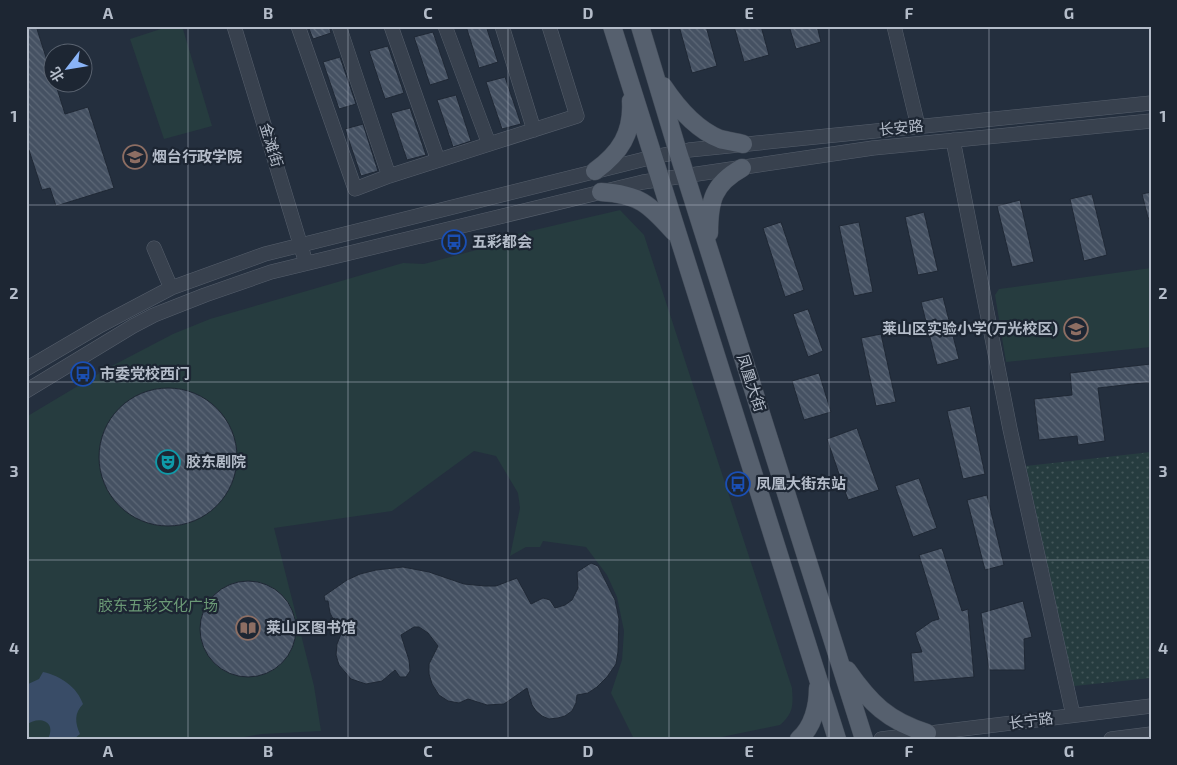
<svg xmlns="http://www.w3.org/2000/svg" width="1177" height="765" viewBox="0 0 1177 765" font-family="'Exo 2','Noto Sans SC',sans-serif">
<defs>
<pattern id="grass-dots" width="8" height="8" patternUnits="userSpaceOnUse" patternTransform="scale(1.25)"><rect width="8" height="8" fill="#263c3f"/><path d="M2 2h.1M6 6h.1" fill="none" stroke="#435659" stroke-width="1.8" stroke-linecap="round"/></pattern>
<pattern id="building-back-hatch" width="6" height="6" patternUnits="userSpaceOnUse" patternTransform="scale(1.25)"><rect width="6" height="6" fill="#455162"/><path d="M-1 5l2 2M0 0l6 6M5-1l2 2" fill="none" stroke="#5d6877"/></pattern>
</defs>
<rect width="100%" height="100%" fill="#242f3e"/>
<path fill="url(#grass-dots)" d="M1151,452V678L1074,686L1026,466Z"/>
<path fill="#263c3f" d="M170,26H182L212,126L164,139L130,39Z
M620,210L644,235L792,688C793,705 794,713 780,725L712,739H634L611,693L622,660L624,631L617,597L607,575L586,547L543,541L540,547H526L510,556L520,508L518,493L496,456L474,451L392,511L274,528L314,686L321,731L262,734L232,739H26V417L108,368L173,334L210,319L403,263L424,264L480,249L505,237Z
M1151,268V347L1006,362L995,295L999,289Z"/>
<path fill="#394c67" d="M43,672C61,676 77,687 83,704C74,713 75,723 80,734L74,739H48C57,721 39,715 26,725V685L39,679Z"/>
<path fill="url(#building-back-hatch)" stroke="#1f2835" d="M26,26H36L52,76V82H55L65,114L88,107L114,188L56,206L50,188L42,190L26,141Z
M308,26H329L331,33L313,39Z
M466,26H486L498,62L479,68Z
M679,26H706L717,66L692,73Z
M734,26H761L769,55L744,62Z
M789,26H817L821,42L796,49Z
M433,32L449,79L430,85L414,37Z
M388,46L404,93L385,99L369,51Z
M340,57L356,104L339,109L323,62Z
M505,77L521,124L502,129L486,82Z
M456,95L471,141L453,147L437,100Z
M410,108L426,155L407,160L391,113Z
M363,124L378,171L361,176L345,129Z
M1151,192V218H1148L1142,194Z
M1092,194L1107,255L1084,261L1070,199Z
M1020,200L1034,262L1012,267L997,206Z
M924,212L938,271L918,275L905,217Z
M781,222L804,290L785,297L763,228Z
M859,222L873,292L854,296L839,226Z
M943,297L959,359L937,365L921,302Z
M808,309L823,351L808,357L793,314Z
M881,334L896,402L876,406L861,338Z
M1151,364V382L1098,388L1105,441L1078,445L1077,436L1039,440L1034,399L1072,395L1070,373Z
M819,373L831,412L804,420L792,381Z
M99 457a69 69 0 1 1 138 0a69 69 0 1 1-138 0Z
M970,406L985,474L963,479L947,411Z
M857,428L879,490L848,500L827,439Z
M919,478L937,528L913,537L895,486Z
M987,495L1004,565L985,570L967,500Z
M942,548L962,611L968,609L974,677L914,682L911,653L922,652L915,633L932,621L939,619L919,555Z
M591,563L598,566L615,600L619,619L618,652L616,664L607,677L597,687L588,693L577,695L576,703L572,711L565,716L558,718L549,719L542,716L536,711L532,705L527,688L504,704L487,705L468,699L459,703L448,701L439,695L432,684L429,674V664L438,646L428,633L419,627H414L401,635L409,660L410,671L406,677H400L395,670L382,681L366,684L351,679L339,665L336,655L337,644L341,634L330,613L328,601H325L324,596L347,580L360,574L376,570L403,567L429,572L464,584L485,586H496L517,578L531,604L543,598L550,600L555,608L565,605L572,600L578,588L577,572Z
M200 629a48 48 0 1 1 96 0a48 48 0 1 1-96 0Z
M1023,601L1032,637L1024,639L1025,670H989L981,613Z"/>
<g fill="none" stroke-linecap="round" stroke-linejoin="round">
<g stroke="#565f6c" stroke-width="15">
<path id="minor" d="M234,26L306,263
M298,26L355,189L389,176L339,26
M391,26L438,160
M445,26L489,144
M502,26L534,130
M894,26L918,126
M953,140L1010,429L1073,715
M389,176L577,116L549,26
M154,248L171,288
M26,369L101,325L171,288L265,254L653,157L689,150L1151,103
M26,391L133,326L154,315L205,295L271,272L643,182L873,148L1151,121
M881,739L1151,706
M1111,739L1151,734"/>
</g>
<g stroke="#414a57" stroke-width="19">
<path id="major" d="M612,26L837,739
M640,26L678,152L864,739
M663,86C677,107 695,129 720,139C727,141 735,142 743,144
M595,171C620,153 633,133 631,101
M601,192C639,194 649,204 674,232
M709,233C709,201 713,184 742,168
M847,670C870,703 888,721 927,733
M799,739C813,727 818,706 818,688"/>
</g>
<use href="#minor" stroke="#38414e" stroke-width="14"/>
<use href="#major" stroke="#56606e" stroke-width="18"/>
</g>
<path fill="none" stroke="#b4bcc9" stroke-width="1" stroke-opacity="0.55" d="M188,26V739M348,26V739M508,26V739M669,26V739M829,26V739M989,26V739M26,205H1151M26,382H1151M26,560H1151"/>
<defs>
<g id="university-ring" transform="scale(1.25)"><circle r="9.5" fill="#1d2633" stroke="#8d6e63" stroke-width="1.5"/><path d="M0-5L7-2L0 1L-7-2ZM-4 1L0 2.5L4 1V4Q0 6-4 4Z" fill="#8d6e63"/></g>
<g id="bus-ring" transform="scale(1.25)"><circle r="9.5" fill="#1d2633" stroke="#1a4fb4" stroke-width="1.5"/><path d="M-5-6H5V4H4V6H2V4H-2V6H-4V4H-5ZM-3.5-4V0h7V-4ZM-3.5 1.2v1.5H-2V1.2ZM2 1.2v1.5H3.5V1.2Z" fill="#1a4fb4"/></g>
<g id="school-ring" transform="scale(1.25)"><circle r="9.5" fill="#1d2633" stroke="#8d6e63" stroke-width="1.5"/><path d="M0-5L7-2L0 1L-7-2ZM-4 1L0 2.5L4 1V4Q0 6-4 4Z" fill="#8d6e63"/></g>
<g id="theatre-ring" transform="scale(1.25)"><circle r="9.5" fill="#1d2633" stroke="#0f9aa8" stroke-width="1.5"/><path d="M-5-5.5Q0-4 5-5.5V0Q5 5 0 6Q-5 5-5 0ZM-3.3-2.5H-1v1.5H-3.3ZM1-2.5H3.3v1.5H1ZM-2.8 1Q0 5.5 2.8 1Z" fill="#0f9aa8"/></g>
<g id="library-ring" transform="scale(1.25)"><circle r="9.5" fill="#1d2633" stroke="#8d6e63" stroke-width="1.5"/><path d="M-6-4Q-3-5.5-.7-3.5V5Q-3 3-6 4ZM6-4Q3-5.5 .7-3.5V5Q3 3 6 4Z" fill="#8d6e63"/></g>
</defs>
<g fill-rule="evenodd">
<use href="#university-ring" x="135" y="157"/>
<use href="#bus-ring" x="454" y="242"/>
<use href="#school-ring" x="1076" y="329"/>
<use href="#bus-ring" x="83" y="374"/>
<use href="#theatre-ring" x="168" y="462"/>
<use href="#bus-ring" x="738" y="484"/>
<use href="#library-ring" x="248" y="628"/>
</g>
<g text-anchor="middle" stroke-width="4.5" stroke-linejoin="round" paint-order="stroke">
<g font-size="15" fill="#b4bcc9" stroke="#1d2633">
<text transform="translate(901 128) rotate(-6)" y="5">长安路</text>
<text transform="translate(271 145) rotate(73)" y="5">金滩街</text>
<text transform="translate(751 383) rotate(72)" y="5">凤凰大街</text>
<text transform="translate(1031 721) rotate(-7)" y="5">长宁路</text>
</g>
<g font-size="15" font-weight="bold" fill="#b4bcc9" stroke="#1d2633" text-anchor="start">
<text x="152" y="162">烟台行政学院</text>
<text x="472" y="247">五彩都会</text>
<text x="1058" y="334" text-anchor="end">莱山区实验小学(万光校区)</text>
<text x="100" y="379">市委党校西门</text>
<text x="186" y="467">胶东剧院</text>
<text x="756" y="489">凤凰大街东站</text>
<text x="266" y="633">莱山区图书馆</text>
</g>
<g font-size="15" fill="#6b9a76" stroke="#1d2633">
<text x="158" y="611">胶东五彩文化广场</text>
</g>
</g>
<rect width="1177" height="765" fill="none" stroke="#1d2633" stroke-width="55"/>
<g transform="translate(68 68) rotate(239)"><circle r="24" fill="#1d2633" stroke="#59626f"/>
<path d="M0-4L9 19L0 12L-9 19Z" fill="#8ab4f8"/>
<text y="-8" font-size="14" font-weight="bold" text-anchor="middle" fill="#b4bcc9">北</text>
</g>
<rect x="28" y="28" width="1122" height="710" fill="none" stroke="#b4bcc9" stroke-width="2"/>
<g font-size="16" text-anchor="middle" font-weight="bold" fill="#b4bcc9">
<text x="108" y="19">A</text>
<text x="268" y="19">B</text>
<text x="428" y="19">C</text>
<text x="588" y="19">D</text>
<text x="749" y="19">E</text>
<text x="909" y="19">F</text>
<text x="1069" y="19">G</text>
<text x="14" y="122">1</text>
<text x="1163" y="122">1</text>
<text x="14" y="299">2</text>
<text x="1163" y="299">2</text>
<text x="14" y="477">3</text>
<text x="1163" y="477">3</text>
<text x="14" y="654">4</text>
<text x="1163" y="654">4</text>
<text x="108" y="757">A</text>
<text x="268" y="757">B</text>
<text x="428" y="757">C</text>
<text x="588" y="757">D</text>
<text x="749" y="757">E</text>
<text x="909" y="757">F</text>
<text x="1069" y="757">G</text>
</g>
</svg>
